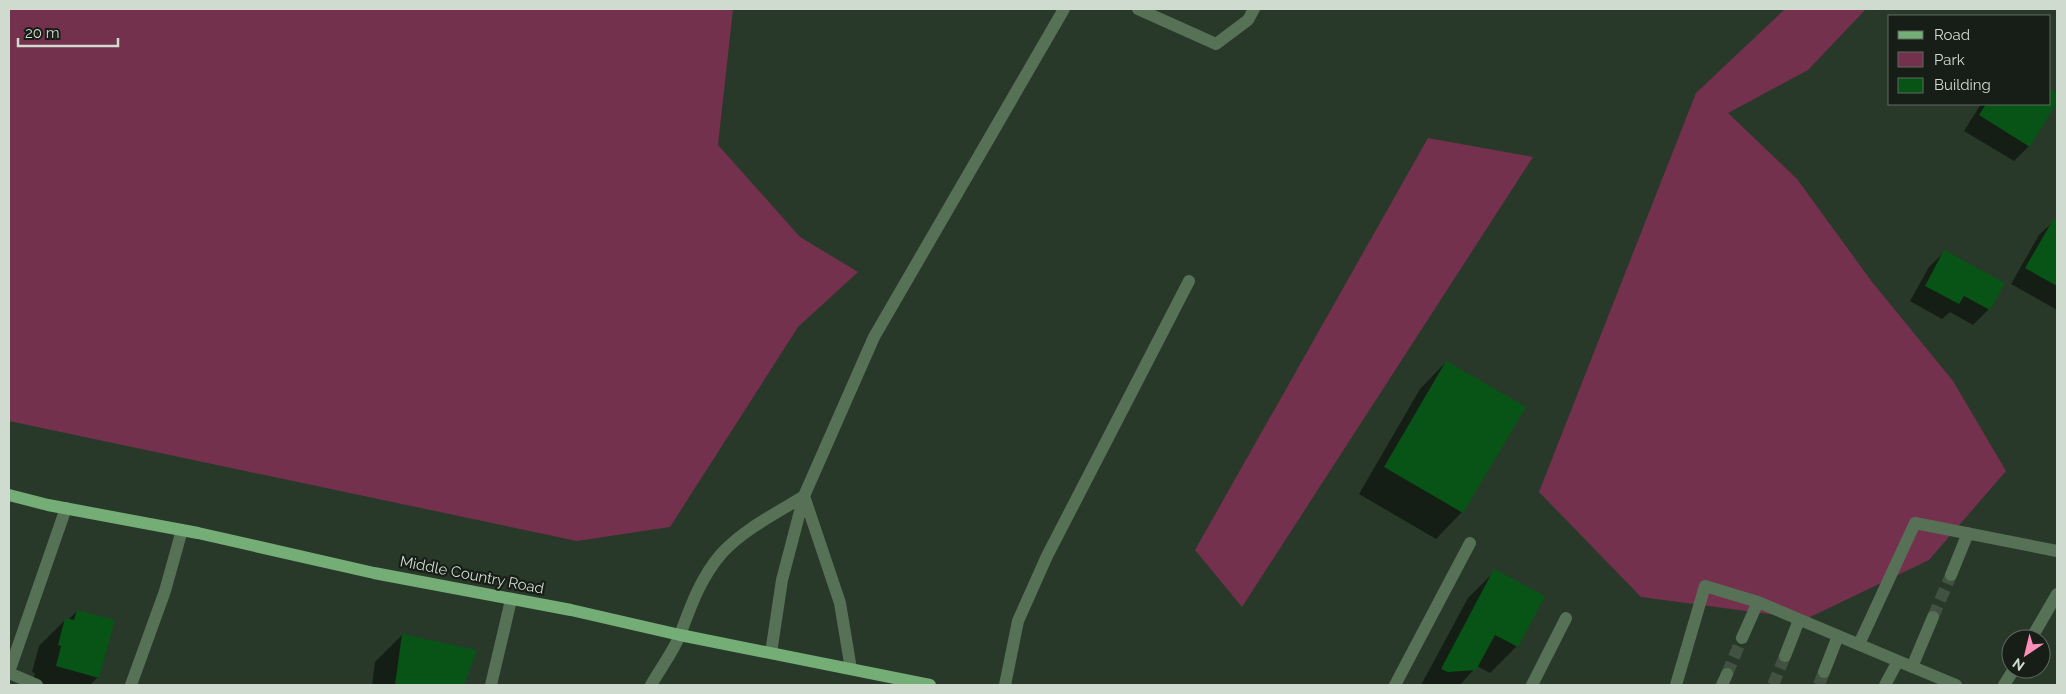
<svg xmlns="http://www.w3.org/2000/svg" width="2066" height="694" viewBox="0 0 2066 694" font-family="Raleway,sans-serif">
<rect width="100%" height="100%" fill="#283929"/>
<path fill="#74314d" d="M9,9H733L718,145L800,237L858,272L798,327L670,527L577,541L9,421Z
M1785,9H1866L1808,70L1728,113L1797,179L1872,282L1953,381L2006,471L1929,560L1806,619L1641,597L1539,492L1696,93Z
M1428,138L1533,157L1242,607L1195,550Z"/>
<path fill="#0007" d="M2050,91L2057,95V100L2029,146L2014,161L1964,131L1981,104H2050Z
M2055,220L2057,221V310L2011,284L2039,235Z
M1945,251L1989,309L1973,325L1950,312L1942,319L1910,301L1929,267Z
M1446,362L1462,512L1436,539L1359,494L1420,389Z
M1495,571L1543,597L1517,646L1490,673L1477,666L1460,685H1421L1468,598Z
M77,611L98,677L90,685H32L35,673L32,672L39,646L65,620H68Z
M402,635L476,651L463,685H372L375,662Z"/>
<path fill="#085416" d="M2050,89L2057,94V102L2030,147L1979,115L1986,104H2050Z
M2054,218L2057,220V286L2025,268Z
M1944,250L2005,283L1990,310L1964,296L1959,304L1925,286Z
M1446,361L1526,407L1463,513L1384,467Z
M1494,569L1545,596L1518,647L1495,635L1476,670L1448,672L1441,669Z
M77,610L115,620L99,678L56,666L61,646L58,645L65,618L74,620Z
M402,634L477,650L464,685H395Z"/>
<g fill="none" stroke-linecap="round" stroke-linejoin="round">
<path stroke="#415142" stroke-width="12" stroke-dasharray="12 6" stroke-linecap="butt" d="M1933,617L1951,575
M1727,674L1742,638
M1773,685L1785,656
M1819,685L1824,672"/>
<path stroke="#567156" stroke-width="12" d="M1138,9L1216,44L1248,20L1254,9
M1951,575L1968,533
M1742,638L1758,602
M2031,639L2057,594
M1859,644L1915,523L2057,551
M771,653L782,580L804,496L874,337L1064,9
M1785,656L1799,620
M1898,661L1956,685
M1912,667L1933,617
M9,672L66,508
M1824,672L1838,636
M9,673L37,685
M131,685L165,591L182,530
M491,685L511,600
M651,685C660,669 673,652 680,635C691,605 701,577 722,553C744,529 777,513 804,496L840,603L851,669
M1005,685L1018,621L1047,556L1189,281
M1395,685L1470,543
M1532,685L1566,618
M1676,685L1705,586L1758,602L1898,661L1885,685
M1722,685L1727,674
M2004,685L2014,669"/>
<path stroke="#74ad76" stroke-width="12" d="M9,495L48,505L198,533L374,573L571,610L680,635L930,685"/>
</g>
<g text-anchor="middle" stroke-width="4.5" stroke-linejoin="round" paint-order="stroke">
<g font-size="15" fill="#d0dbd0" stroke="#171e17">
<text transform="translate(472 575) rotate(11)" y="5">Middle Country Road</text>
</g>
</g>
<rect width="2066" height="694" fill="none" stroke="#d0dbd0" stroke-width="20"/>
<rect x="1888" y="15" width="162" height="90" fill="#171e17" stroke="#616a61"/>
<rect x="1898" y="31" width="25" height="8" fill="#74ad76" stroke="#616a61"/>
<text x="1934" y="40" font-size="15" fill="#d0dbd0">Road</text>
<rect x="1898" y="52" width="25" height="15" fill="#74314d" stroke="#616a61"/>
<text x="1934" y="65" font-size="15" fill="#d0dbd0">Park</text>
<rect x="1898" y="78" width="25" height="15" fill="#085416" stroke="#616a61"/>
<text x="1934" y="90" font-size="15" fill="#d0dbd0">Building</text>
<g transform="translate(2026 654) rotate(215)"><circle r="24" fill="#171e17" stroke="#616a61"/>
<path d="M0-4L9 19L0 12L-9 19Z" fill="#ff8eb9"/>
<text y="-8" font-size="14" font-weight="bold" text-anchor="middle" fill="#d0dbd0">N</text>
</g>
<path d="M18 38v8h100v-8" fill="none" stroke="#d0dbd0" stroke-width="2.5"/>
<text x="25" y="38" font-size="15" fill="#d0dbd0" stroke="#171e17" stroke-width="4" paint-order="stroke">20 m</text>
</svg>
